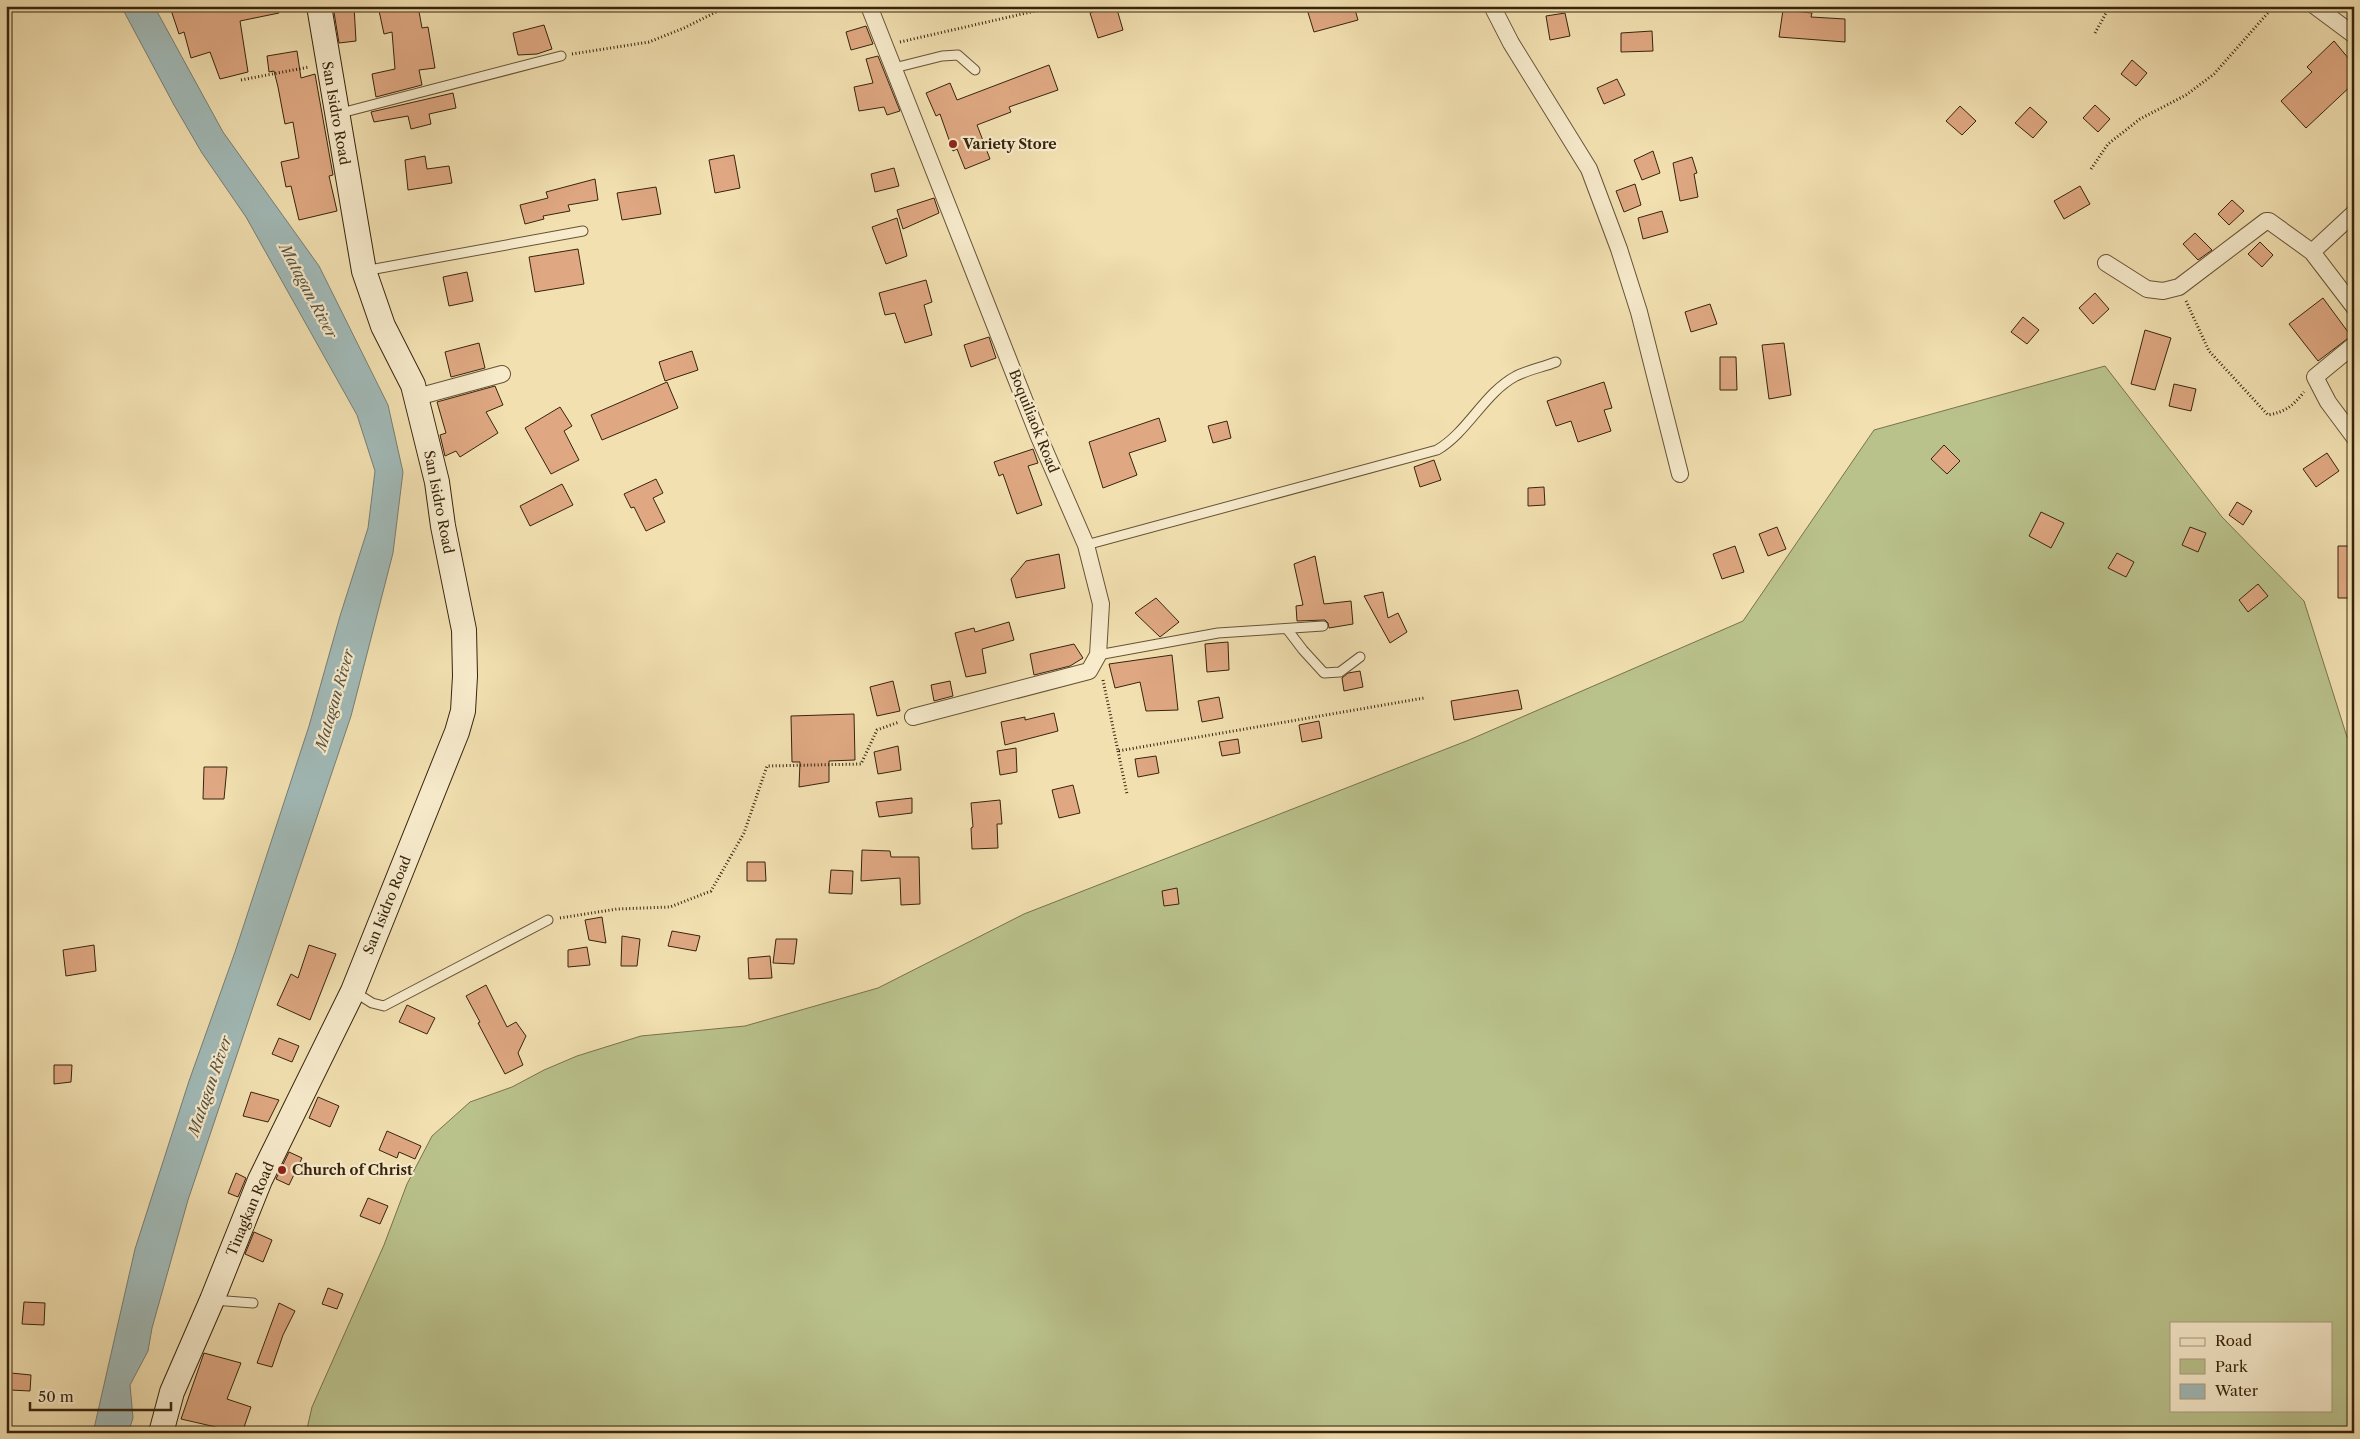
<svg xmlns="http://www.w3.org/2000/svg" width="2360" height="1439" viewBox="0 0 2360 1439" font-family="'Libre Caslon Text',serif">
<rect width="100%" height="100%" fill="#f2e0b1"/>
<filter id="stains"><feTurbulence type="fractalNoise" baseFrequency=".004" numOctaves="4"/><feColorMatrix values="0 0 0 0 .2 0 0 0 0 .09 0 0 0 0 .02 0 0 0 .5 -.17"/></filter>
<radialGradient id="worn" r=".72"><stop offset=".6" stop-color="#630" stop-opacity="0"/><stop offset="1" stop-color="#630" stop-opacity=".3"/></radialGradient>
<path fill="#bac28c" stroke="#78734c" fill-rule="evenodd" d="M2105,366L2222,517L2304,601L2347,737L2354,738V1433H306L312,1407L384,1245L407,1184L432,1136L470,1102L512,1087L544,1070L577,1056L641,1036L745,1026L878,988L1024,914L1469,740L1743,621L1874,430ZM2171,1323H2331V1410H2171Z"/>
<path fill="#a1bab8" stroke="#777e74" d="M121,6H154L223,132L319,266L388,405L403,472L393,553L351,716L188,1200L152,1328L148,1351L130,1385L133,1418L128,1433H93L135,1249L189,1081L235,952L309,726L340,616L368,528L375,471L357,415L246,217L202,153L174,105Z"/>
<path fill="#dfa882" stroke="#37240d" d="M185,6H279V13L240,21L248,72L220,79L210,52L191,58L184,32L179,34L171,10Z
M333,6H354L356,41L339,43Z
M378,6H418L422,28L428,27L435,68L419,70L422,85L376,97L372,74L395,69L392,32L384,34Z
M1110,6H1116L1123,30L1098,38L1090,13Z
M1306,6H1354L1358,20L1314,32Z
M1783,10L1812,13L1811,17L1845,19V42L1779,37Z
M1565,13L1570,36L1550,40L1546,16Z
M544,25L552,49L537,54L518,55L513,33Z
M866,26L873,44L851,50L846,32Z
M1652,31L1653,51L1621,52V33Z
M2334,41L2354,65V83L2306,128L2281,101L2312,72L2307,67Z
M297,51L301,78L315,74L333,175L329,176L337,211L299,220L291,186L286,187L281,162L299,158L293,122L285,124L278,87L274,71L269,72L267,56Z
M878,56L900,111L887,115L884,107L859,111L854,87L873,83L866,59Z
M2132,60L2147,73L2136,86L2121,74Z
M1049,65L1058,90L1009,107L1011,112L977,125L990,159L965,169L957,149L953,151L940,114L936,116L926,93L950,83L957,100Z
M1617,79L1625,95L1604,104L1597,88Z
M453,93L456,108L429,114L431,124L411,129L408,116L374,122L371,112Z
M2095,105L2110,119L2098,132L2083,118Z
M1960,106L1976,121L1962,135L1946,121Z
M2030,107L2047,122L2033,138L2015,123Z
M1653,151L1660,173L1642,180L1634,160Z
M734,155L740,188L715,193L709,160Z
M425,156L427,169L449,166L452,183L408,190L405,160Z
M1692,157L1697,173L1694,174L1698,197L1680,201L1673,163Z
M894,168L899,186L875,192L871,174Z
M595,179L598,200L568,205L570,211L543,216L544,219L525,224L520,205L548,198L546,192Z
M1635,184L1641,205L1624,212L1616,191Z
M2080,186L2090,204L2064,219L2054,201Z
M656,187L661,214L622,220L617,193Z
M934,198L939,213L903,229L897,210Z
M2232,200L2244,211L2229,225L2218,214Z
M1662,211L1668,232L1643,239L1638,218Z
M897,218L907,256L886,264L872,227Z
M2195,233L2212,250L2198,260L2183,244Z
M2260,242L2273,255L2262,267L2248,254Z
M578,249L584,284L535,292L529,257Z
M467,272L473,301L449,306L443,277Z
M926,280L932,302L924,305L932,335L905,343L895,313L885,315L879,293Z
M2095,293L2109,309L2093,324L2079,308Z
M2323,298L2351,336L2318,361L2289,324Z
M1710,304L1717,324L1691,332L1685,312Z
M2023,317L2039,330L2027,344L2011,332Z
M2145,330L2171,338L2155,390L2131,384Z
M989,337L996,358L971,367L964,345Z
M479,343L485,368L451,377L445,352Z
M1784,343L1791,395L1769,399L1762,345Z
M692,351L698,370L665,381L659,362Z
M1720,357H1736L1737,390H1720Z
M667,382L678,408L602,440L591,415Z
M1604,382L1612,408L1604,410L1611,431L1578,442L1571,421L1556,426L1547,401Z
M2174,384L2196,389L2191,411L2169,406Z
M495,386L503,405L486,412L498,433L460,457L456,451L445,456L440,435L446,433L437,402Z
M560,407L572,426L564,431L579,460L551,474L525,428Z
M1159,418L1166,441L1129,453L1137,475L1103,488L1089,442Z
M1227,421L1231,438L1213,443L1208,426Z
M1944,445L1960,461L1947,474L1931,459Z
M1033,449L1038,463L1028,466L1042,505L1017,514L1003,474L999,476L994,462Z
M2327,453L2339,471L2316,487L2303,469Z
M1434,460L1441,480L1420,487L1414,467Z
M656,479L663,493L653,498L665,522L646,531L634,507L631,508L624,494Z
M562,484L573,505L530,526L520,506Z
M1544,487L1545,505L1528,506V488Z
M2237,502L2252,511L2243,525L2229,515Z
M2041,512L2064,523L2051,548L2029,536Z
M1777,527L1786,549L1768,556L1759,534Z
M2190,527L2206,533L2198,552L2182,545Z
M1735,546L1744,572L1722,579L1713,554Z
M2338,546H2354V598H2338Z
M2117,553L2134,562L2126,577L2108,568Z
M1059,554L1065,588L1016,598L1011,579L1026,561Z
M1315,556L1324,604L1351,601L1353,624L1329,628L1328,623L1325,620L1297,621L1296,606L1303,605L1294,564Z
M2258,584L2268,596L2248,612L2239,600Z
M1383,592L1388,618L1398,613L1407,632L1390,643L1364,596Z
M1156,598L1179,622L1160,637L1135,613Z
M1009,622L1014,640L982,649L986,673L966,677L955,633L974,628L975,632Z
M1228,642L1229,670L1207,672L1205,644Z
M1074,644L1083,658L1070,666L1034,675L1030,654Z
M1172,655L1178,710L1146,711L1140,682L1115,688L1109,664Z
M1360,671L1363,687L1344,691L1342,678L1348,673Z
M893,681L900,711L877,716L870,687Z
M950,681L953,696L934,701L931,685Z
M1518,690L1522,709L1454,720L1451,701Z
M1219,697L1223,718L1202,722L1198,701Z
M1054,713L1058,731L1005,745L1001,722L1025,717V720Z
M854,714L855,760L829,761V782L799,787L800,762H792L791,716Z
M1319,721L1322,738L1302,742L1299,725Z
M1238,739L1240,753L1222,756L1219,742Z
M898,746L901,770L878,774L874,752Z
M1016,748L1017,772L1000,775L997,751Z
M1156,756L1159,773L1138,777L1135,759Z
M204,767H227L224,799H203Z
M1073,785L1080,813L1059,818L1052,790Z
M912,798V813L879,817L876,802Z
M1000,800L1002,824H997L998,848L972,849L971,828L973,827L971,803Z
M862,850L890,851L891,857H919L920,904L901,905L900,878L861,881Z
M747,862H765L766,881H747Z
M831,870L853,871L852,894L829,893Z
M1177,888L1179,904L1164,906L1162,891Z
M602,917L606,943L589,940L585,920Z
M672,931L700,936L696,951L668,946Z
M622,936L640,939L637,966H621Z
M776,939H797L794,964L773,963Z
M94,945L96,971L66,976L63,950Z
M309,945L336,954L310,1020L277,1005L291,974L298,978Z
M587,947L590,965L568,967V950Z
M770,956L772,978L749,979L748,958Z
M486,985L507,1027L516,1022L526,1036L518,1053L523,1065L505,1074L478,1023L480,1022L466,996Z
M407,1005L435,1018L427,1034L399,1022Z
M279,1038L299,1046L292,1062L272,1054Z
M54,1065H72L71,1082L54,1084Z
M251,1092L279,1100L268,1122L243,1116Z
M318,1097L339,1106L330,1127L309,1118Z
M387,1131L421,1146L415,1159L399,1152L397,1158L379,1150Z
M289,1152L302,1158L289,1185L276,1179Z
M236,1173L246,1178L238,1197L228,1193Z
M368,1198L388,1206L380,1224L360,1216Z
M254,1232L272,1240L263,1262L245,1254Z
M328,1288L343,1294L337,1309L322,1304Z
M24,1302L45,1303L44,1325L22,1324Z
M279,1303L295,1311L283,1335L272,1367L257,1363Z
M204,1353L241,1363L227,1399L251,1407L242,1433L181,1419Z
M11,1373L31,1375L30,1391L10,1390Z"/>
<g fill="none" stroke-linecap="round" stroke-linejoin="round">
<g stroke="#665336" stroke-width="11">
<path id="lane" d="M894,68L942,56L958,55L975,70
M337,114L561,56
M364,271L583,231
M1086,545L1437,450C1468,432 1484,393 1516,376C1528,370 1543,367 1556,362
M1287,629L1303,650L1324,673L1340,672L1360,657
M1098,655L1218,633L1323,626
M353,991L372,1003L384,1006L548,920
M213,1300L253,1303"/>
</g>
<g stroke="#665336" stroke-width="18">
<path id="street" d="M869,6L1039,437L1086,545L1101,604L1098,655L1089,671L913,717
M1492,6L1511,43L1589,169L1619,249L1639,312L1680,474
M2315,6L2354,35
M2312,252L2354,213
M2106,263L2147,289L2163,291L2179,287L2266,221H2269L2312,252L2354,307
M2354,345L2315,377L2328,402L2354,437
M417,397L502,374"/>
</g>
<g stroke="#37240d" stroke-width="26">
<path id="secondary" d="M161,1433L172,1392L212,1300L260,1180L353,991L457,732L463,711L465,676L464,630L443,526L437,482L413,385L383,326L364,271L319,6"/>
</g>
<path stroke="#37240d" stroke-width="3" stroke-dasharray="1 2.5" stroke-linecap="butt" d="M2095,33L2110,6
M900,42L1057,6
M572,54L649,42L684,28L728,6
M241,80L309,67
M2091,169L2108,144L2140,119L2186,95L2214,74L2274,6
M2186,301L2209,351L2268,415C2285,412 2293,406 2304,392
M1103,680L1118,751L1424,698
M1118,751L1127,794
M560,918L617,909L670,907L711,891L744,833L767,766L861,764L877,730L899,722"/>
<use href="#lane" stroke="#f7ebcc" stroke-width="9"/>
<use href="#street" stroke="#f7ebcc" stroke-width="16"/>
<use href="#secondary" stroke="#f7ebcc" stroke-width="24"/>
</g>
<g fill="#8f2418" stroke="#f7ebcc" stroke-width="2">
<circle cx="953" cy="144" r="5"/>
<circle cx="282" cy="1170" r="5"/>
</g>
<g text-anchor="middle" stroke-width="4.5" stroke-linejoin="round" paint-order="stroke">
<g font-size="14" fill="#37240d" stroke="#f7ebcc">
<text transform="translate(336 113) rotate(80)" y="5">San Isidro Road</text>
<text transform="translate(1034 421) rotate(68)" y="5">Boquiliaok Road</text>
<text transform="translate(439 502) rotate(79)" y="5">San Isidro Road</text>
<text transform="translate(387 905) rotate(-68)" y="5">San Isidro Road</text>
<text transform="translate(250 1209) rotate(-67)" y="5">Tinagkan Road</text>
</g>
<g font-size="14" font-weight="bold" fill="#37240d" stroke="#f7ebcc" text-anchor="start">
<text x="963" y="149">Variety Store</text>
<text x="292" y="1175">Church of Christ</text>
</g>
<g font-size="15" font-style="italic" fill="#575140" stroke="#f7ebcc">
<text transform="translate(308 291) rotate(62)" y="5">Matagan River</text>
<text transform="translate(335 700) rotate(-74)" y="5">Matagan River</text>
<text transform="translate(210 1086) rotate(-71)" y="5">Matagan River</text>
</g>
</g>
<rect width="2360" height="1439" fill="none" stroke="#f2e0b1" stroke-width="25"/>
<rect x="8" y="8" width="2345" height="1424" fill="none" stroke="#37240d" stroke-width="2.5"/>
<rect x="12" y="12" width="2335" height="1414" fill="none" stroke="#37240d"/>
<rect x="2170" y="1322" width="162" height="90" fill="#f7ebcc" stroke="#aa9b80"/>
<rect x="2180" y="1338" width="25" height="8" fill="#f7ebcc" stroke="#aa9b80"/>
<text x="2215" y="1346" font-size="15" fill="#37240d">Road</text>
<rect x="2180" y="1359" width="25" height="15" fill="#bac28c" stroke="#aa9b80"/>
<text x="2215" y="1372" font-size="15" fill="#37240d">Park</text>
<rect x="2180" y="1384" width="25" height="15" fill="#a1bab8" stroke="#aa9b80"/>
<text x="2215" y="1396" font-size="15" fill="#37240d">Water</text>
<path d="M30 1402v8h141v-8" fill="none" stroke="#37240d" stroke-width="2.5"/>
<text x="38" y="1402" font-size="15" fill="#37240d" stroke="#f7ebcc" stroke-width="4" paint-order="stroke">50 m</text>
<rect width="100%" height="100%" filter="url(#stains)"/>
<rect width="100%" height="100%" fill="url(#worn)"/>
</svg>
